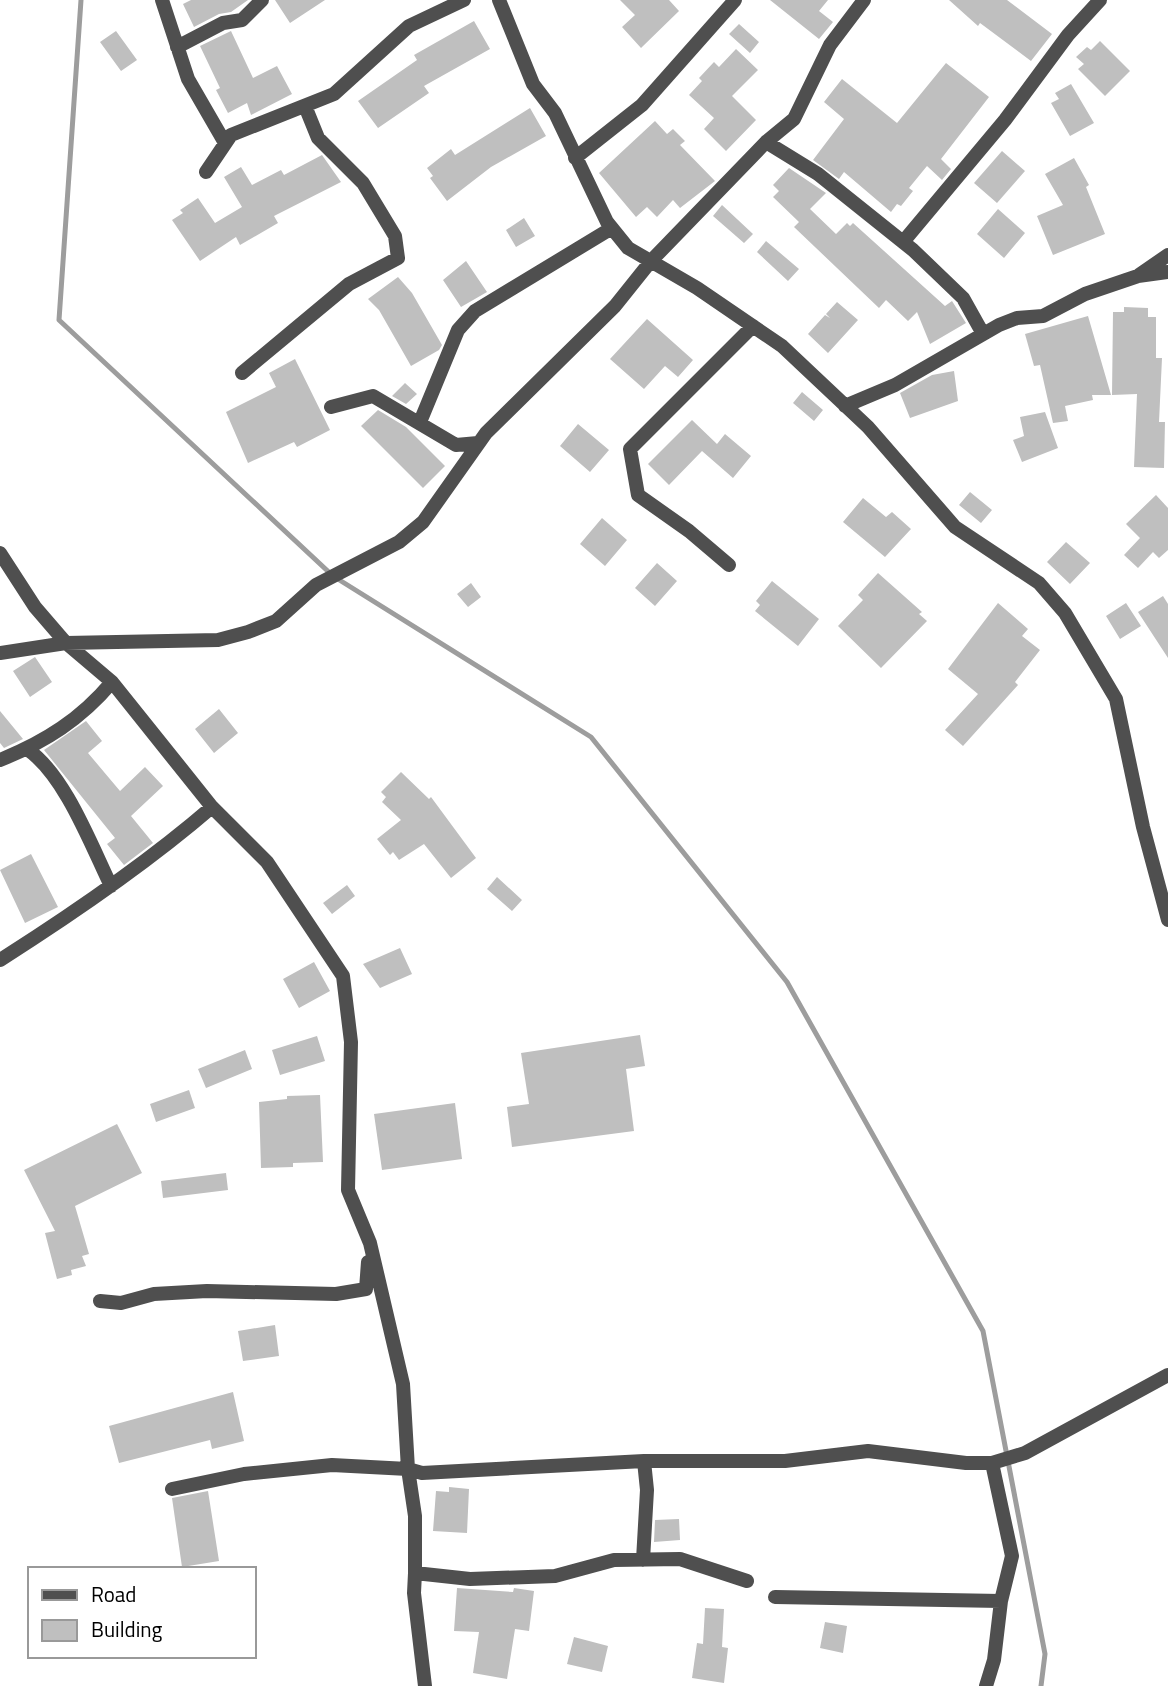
<svg xmlns="http://www.w3.org/2000/svg" width="1168" height="1686" viewBox="0 0 1168 1686" font-family="'Titillium Web',sans-serif">
<rect width="100%" height="100%" fill="#fff"/>
<g fill="none" stroke-linecap="round" stroke-linejoin="round">
<path stroke="#9d9d9d" stroke-width="5" d="M81,0L59,320L333,576L591,737L787,982L983,1331L1045,1654L1041,1686"/>
</g>
<path fill="#bfbfbf" d="M191,0H248L231,12L219,14L194,27L183,4Z
M275,0H325L290,23Z
M620,0H669L679,11L641,48L622,27L635,15Z
M770,0H828L819,11L833,22L819,39Z
M949,0H1007L1052,34L1031,61L980,23L978,26Z
M474,21L490,49L424,86L429,93L378,128L358,101L417,60L414,55Z
M739,24L759,42L750,53L729,34Z
M116,31L137,60L121,71L100,42Z
M231,31L253,78L277,66L292,94L251,115L247,103L228,113L216,90L220,88L200,46Z
M1100,41L1130,71L1105,96L1078,69L1084,64L1076,57L1087,47L1091,50Z
M736,49L758,70L732,96L756,120L726,151L704,129L714,118L689,95L702,81L699,78L714,62L719,67Z
M946,63L989,97L941,159L951,169L942,180L927,166L909,188L913,191L901,206L897,204L891,212L844,172L839,179L813,160L844,119L824,102L842,79L897,123Z
M1071,84L1094,123L1070,136L1051,103L1059,99L1055,93Z
M530,108L546,136L491,167L447,201L430,178L433,176L427,168L451,149L455,155Z
M655,121L667,134L673,129L685,141L680,145L715,181L680,208L673,200L657,217L647,207L636,217L599,173Z
M1002,151L1025,171L997,203L974,183Z
M322,155L341,182L274,216L278,223L240,245L236,237L200,261L172,220L183,213L180,210L198,198L215,223L242,207L224,177L241,167L252,185L281,170L284,175Z
M1074,158L1089,185L1086,187L1105,234L1053,255L1037,216L1063,205L1045,174Z
M789,168L826,193L810,209L836,234L847,223L850,226L853,223L945,306L952,301L966,323L930,344L917,312L908,321L886,300L879,308L794,227L799,222L773,197L779,191L773,185Z
M722,205L753,234L744,243L713,216Z
M998,209L1025,233L1004,258L977,234Z
M524,218L535,236L516,247L506,230Z
M766,241L799,269L788,281L757,252Z
M466,261L487,292L461,307L443,280Z
M398,277L412,293L442,345L439,350L411,366L379,310L368,299Z
M837,302L858,320L828,353L808,334L825,315L830,318L826,314Z
M1124,307L1148,308V317H1156V358H1162L1159,422H1165L1164,468L1134,467L1137,394L1112,395L1113,312H1124Z
M1088,316L1111,395H1092L1093,400L1065,406L1068,421L1053,423L1040,365L1034,366L1025,334Z
M647,319L693,360L678,377L665,366L644,389L610,359Z
M295,359L330,430L297,447L294,442L248,463L226,412L276,387L269,373Z
M954,371L958,401L910,418L900,393L932,375Z
M405,383L417,394L406,404L392,396Z
M802,392L823,410L814,421L793,403Z
M378,410L406,427L445,466L423,488L361,426Z
M1045,412L1058,448L1022,462L1013,440L1024,436L1020,417Z
M692,420L717,444L725,434L751,456L733,478L702,451L669,485L648,464Z
M578,424L609,450L590,472L560,446Z
M970,492L992,510L981,523L959,505Z
M1156,495L1168,508V550L1159,558L1153,552L1138,568L1124,555L1140,538L1126,524Z
M863,498L886,517L892,512L911,529L885,557L843,522Z
M602,518L627,540L605,566L580,544Z
M1066,542L1090,563L1070,584L1047,562Z
M657,563L677,581L655,606L635,588Z
M878,573L922,612L919,614L927,621L881,668L838,626L863,600L858,595Z
M772,581L819,619L798,646L755,611L760,605L756,601Z
M471,583L481,597L468,607L457,594Z
M1163,596L1168,604V658L1138,612Z
M998,603L1028,629L1022,636L1040,650L1015,682L1018,685L963,746L945,730L978,694L948,669Z
M1126,603L1141,626L1120,639L1106,616Z
M35,657L52,682L30,697L13,671Z
M219,709L238,733L214,753L195,729Z
M0,711L23,739L4,748L0,743Z
M86,721L102,741L88,753L120,791L145,767L163,786L131,816L153,843L124,865L107,844L115,838L44,750Z
M401,772L429,799L431,797L476,858L451,878L424,844L399,860L393,852L390,855L377,839L401,820L382,802L386,797L381,792Z
M31,854L58,907L25,923L0,870Z
M497,877L522,900L512,911L487,889Z
M347,885L355,896L332,914L323,903Z
M400,948L412,974L380,988L363,964Z
M314,962L330,991L299,1008L283,979Z
M640,1035L645,1066L626,1069L634,1131L512,1147L507,1107L529,1104L521,1053Z
M317,1036L325,1061L280,1075L272,1050Z
M245,1050L252,1069L206,1088L198,1069Z
M189,1090L195,1108L156,1122L150,1104Z
M320,1095L323,1162L293,1163V1167L261,1168L259,1102L287,1099V1096Z
M455,1103L462,1159L382,1170L374,1114Z
M117,1124L142,1173L75,1206L89,1254L82,1256L86,1266L71,1270L72,1275L57,1279L45,1233L55,1231L24,1170Z
M226,1173L228,1190L163,1198L161,1181Z
M275,1325L279,1356L243,1361L238,1331Z
M233,1392L244,1441L212,1449L210,1440L119,1463L109,1426Z
M449,1487L469,1489L467,1533L433,1531L436,1491L449,1492Z
M208,1491L219,1561L182,1567L172,1498Z
M679,1519L680,1540L654,1542L655,1520Z
M457,1588L513,1592L514,1588L534,1591L529,1631L515,1629L507,1679L473,1673L479,1632L454,1631Z
M705,1608L724,1609L722,1647L728,1648L724,1683L692,1678L697,1643L703,1644Z
M825,1622L847,1626L843,1653L820,1648Z
M574,1637L608,1646L602,1672L567,1664Z"/>
<g fill="none" stroke-linecap="round" stroke-linejoin="round">
<path stroke="#4f4f4f" stroke-width="14" d="M162,0L188,79L225,143
M499,0L533,84L555,113L607,222L628,248L697,288L782,346L868,427L955,527L1039,583L1065,613L1116,699L1143,827L1168,920
M177,47L223,23L242,20L262,0
M766,142L818,174L913,250L963,298L982,332
M575,158L642,105L735,0
M206,172L231,135L334,94L409,26L464,0
M903,242L1005,120L1068,35L1100,0
M1139,275L1168,255
M242,373L349,284L398,258L395,236L363,183L318,138L305,106
M845,406L895,385L999,325L1017,318L1043,316L1085,294L1138,276L1168,272
M331,407L373,396L456,445L478,443
M420,422L458,330L475,311L612,228
M0,553L35,607L66,643L112,682L212,807L267,862L343,976L351,1042L348,1190L370,1243L403,1384L408,1469L422,1473L644,1461L647,1490L643,1560
M729,565L689,531L638,495L630,449L753,326
M0,653L66,643L218,640L248,632L276,621L316,585L399,542L423,522L486,433L615,306L651,261L766,142L794,119L830,45L864,0
M27,749C65,775 91,845 111,886
M0,760C45,742 81,719 112,682
M0,960C74,913 146,864 212,807
M100,1301L121,1303L154,1294L207,1291L336,1294L366,1289L368,1262
M644,1461H785L868,1451L966,1463H992L1025,1453L1168,1375
M172,1489L244,1474L332,1465L408,1469L415,1516V1573
M775,1597L1001,1601
M425,1686L414,1593L415,1573L470,1579L555,1576L614,1560L680,1559L747,1581
M986,1686L994,1660L1001,1601L1012,1556L992,1463"/>
</g>
<rect x="28" y="1567" width="228" height="91" fill="#ffffff" stroke="#999999" stroke-width="2"/>
<rect x="42" y="1590" width="35" height="10" fill="#4f4f4f" stroke="#999999" stroke-width="2"/>
<text x="91" y="1602" font-size="21" fill="#000000">Road</text>
<rect x="42" y="1620" width="35" height="21" fill="#bfbfbf" stroke="#999999" stroke-width="2"/>
<text x="91" y="1637" font-size="21" fill="#000000">Building</text>
</svg>
